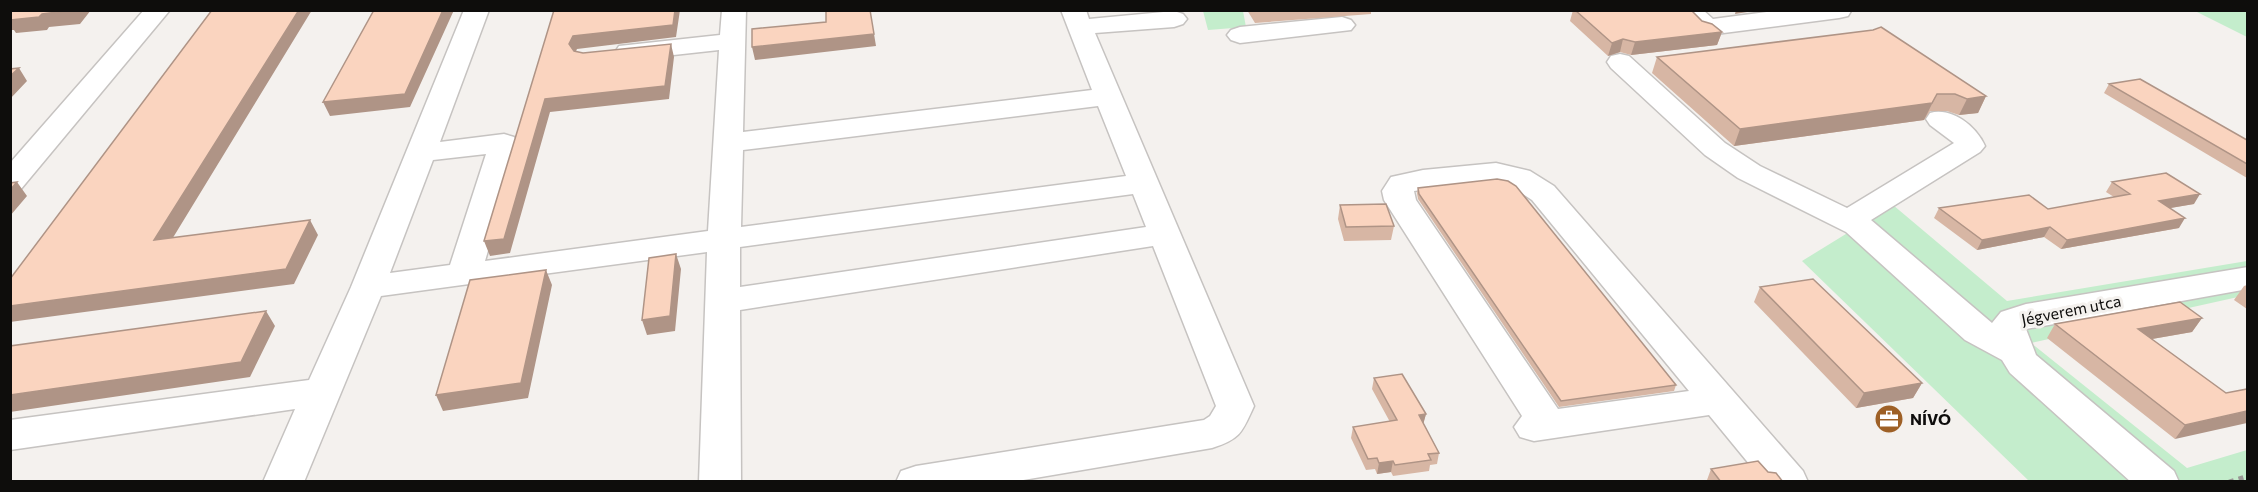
<svg xmlns="http://www.w3.org/2000/svg" width="2258" height="492" viewBox="0 0 2258 492" font-family="Commissioner,sans-serif">
<rect width="100%" height="100%" fill="#f4f1ee"/>
<path fill="#c4edcc" d="M1203,11H1243L1246,27L1208,30Z
M2195,11H2247V37Z
M1893,205L2007,301L2247,261V295L2031,343L2187,468L2247,450V481H2029L1802,261Z"/>
<g fill="none" stroke-linecap="round" stroke-linejoin="round">
<g stroke="#c6c3c1" stroke-width="3">
<path id="minor" d="M144,10H170L21,189L10,191V163Z
M464,10H489L440,142L504,134L514,137L519,143L485,261L708,231L719,50L628,60L619,58L615,52L619,46L720,35L722,10H746L743,132L1092,90L1061,10H1086L1089,19L1174,11L1183,14L1187,19L1183,24L1174,27L1095,33L1254,406C1242,432 1241,439 1212,448L1012,482H896L901,471L916,466L1204,420L1210,416L1216,406L1153,246L740,310L741,482H699L707,252L381,296L304,482H263L295,409L10,450V420L309,380L351,287ZM1098,106L1126,176L741,227L743,150ZM486,154L450,265L390,273L433,160ZM1133,194L1146,227L740,287V247Z
M1675,10H1703L1713,19L1781,10L1851,11L1848,16L1839,18L1708,35L1699,32Z
M1342,17L1351,20L1355,25L1351,30L1240,43L1231,40L1227,35L1231,30L1240,27Z
M1620,54L1629,56L1725,143L1760,166L1847,208L1954,143L1930,125L1926,119L1930,113C1952,107 1976,126 1985,146L1980,152L1871,220L1992,323L2001,312L2026,304L2248,267V289L2026,329L2036,355L2174,471L2179,482H2131L2010,373L2002,360L1965,340L1846,232L1738,178L1705,155L1611,68L1607,62L1611,56Z
M1496,163L1530,171L1554,186L1803,471L1808,482H1764L1709,415L1534,441L1520,437L1514,427L1522,416L1384,200L1382,191L1391,177L1423,170ZM1496,182L1508,184L1532,200L1689,391L1558,409L1416,200L1414,191L1472,183Z"/>
</g>
<path stroke="#999795" stroke-width="4.5" stroke-dasharray="5 5" stroke-linecap="butt" d="M2229,482L2248,476"/>
<use href="#minor" fill="#fff" fill-rule="evenodd"/>
</g>
<path fill="#d7b6a4" d="M1247,10H1371V14L1255,23Z
M1573,10H1691L1702,21L1722,32L1717,45L1631,55L1620,52L1608,56L1570,21Z
M1657,57L1986,96L1978,113L1959,115L1947,111H1930L1924,120L1734,146L1652,73Z
M2109,84L2247,140V178L2104,93Z
M2112,182L2194,204L2170,208L2179,228L2061,249L2044,237L1977,250L1934,218L1939,208L2048,209L2114,197L2106,192Z
M1418,188L1676,385L1674,391L1559,407L1418,199L1417,193Z
M1340,205L1394,226L1391,240L1344,241L1338,219Z
M2247,285V309L2234,300L2244,286Z
M1760,287L1922,383L1913,398L1856,408L1754,302Z
M2202,318L2192,332L2152,339L2226,393L2175,439L2047,338L2055,324Z
M1374,378L1426,414L1423,424L1439,453L1437,464L1430,465L1429,471L1393,476L1391,472L1377,474L1375,469L1366,470L1351,438L1353,427L1390,422L1372,389Z
M1711,469L1768,472L1783,482H1708L1707,480Z"/>
<path fill="#af9486" d="M72,10H91L80,24L49,27L47,30L16,33L14,30H10V17Z
M299,10H312L163,254L154,240Z
M443,10H454L410,107L330,116L323,102Z
M675,10H680L676,37L577,49L573,57L569,44L573,36Z
M1736,10H1760L1735,14Z
M1722,32L1717,45L1631,55L1635,42Z
M874,34L876,46L755,60L752,47Z
M1623,39L1620,52L1608,56L1612,43Z
M671,44L674,57L669,99L550,112L510,253L490,256L484,241L545,99Z
M19,68L27,81L10,99V76Z
M1937,94L1924,120L1734,146L1740,129Z
M1986,96L1978,113L1959,115L1967,99Z
M17,182L27,196L10,216V190Z
M2200,194L2194,204L2153,211L2159,201Z
M2185,218L2179,228L2061,249L2067,240Z
M310,220L318,235L294,284L10,322V306Z
M2050,227L2044,237L1977,250L1982,240Z
M676,254L681,269L675,331L647,335L642,320Z
M546,270L552,285L528,398L443,411L436,395Z
M266,311L275,326L250,377L10,412V395Z
M2202,318L2192,332L2129,343L2138,329Z
M1922,383L1913,398L1856,408L1864,393Z
M2247,411V423L2175,439L2185,425Z
M1426,414L1423,425L1419,415Z
M1393,461L1391,472L1377,474L1379,463Z"/>
<path fill="#fad4bf" stroke="#af9486" stroke-width="1.5" d="M10,10H72L42,14L39,17L10,20L11,17H10Z
M212,10H299L154,240L310,220L286,269L10,306V279Z
M374,10H443L405,94L323,102Z
M554,10H675L673,25L573,36L569,44L574,51L583,53L671,44L665,86L545,99L504,239L484,241Z
M826,10H870L874,34L752,47V29L826,22Z
M1575,10H1691L1702,21L1712,24L1722,32L1635,42L1623,39L1612,43Z
M1881,27L1986,96L1967,99L1955,94H1937L1932,103L1740,129L1657,57L1873,30Z
M19,68L10,76V69Z
M2140,79L2247,140V164L2109,84Z
M2166,173L2200,194L2159,201L2185,218L2067,240L2050,227L1982,240L1939,208L2029,195L2048,209L2130,194L2112,182Z
M1497,179L1508,181L1516,186L1676,385L1561,401L1419,194L1418,188Z
M17,182L10,190V183Z
M1386,204L1394,226L1346,227L1340,205Z
M676,254L670,316L642,320L649,258Z
M546,270L521,383L436,395L470,280Z
M1813,279L1922,383L1864,393L1760,287Z
M2180,302L2202,318L2138,329L2226,393L2247,389V411L2185,425L2055,324Z
M266,311L241,362L10,395V346Z
M1402,374L1426,414L1419,415L1439,453L1428,454L1431,460L1395,465L1393,461L1379,463L1377,458L1368,459L1353,427L1397,420L1374,378Z
M1758,461L1768,472L1776,473L1783,482H1721L1711,469Z"/>
<defs>
<g id="office-disc" transform="scale(1.5)"><circle r="9.5" fill="#9e6026" stroke="#f4f1ee"/><path d="M-6-3h4V-5.5h4V-3h4V5H-6ZM-1-4.5V-3h2v-1.5ZM-6 0V1H6V0Z" fill="#fff"/></g>
</defs>
<g fill-rule="evenodd">
<use href="#office-disc" x="1889" y="419"/>
</g>
<g text-anchor="middle" stroke-width="6" stroke-linejoin="round" paint-order="stroke">
<g font-size="16" fill="#0e0d0c" stroke="#f4f1ee">
<text transform="translate(2071 310) rotate(-11)" y="6">Jégverem utca</text>
</g>
<g font-size="16" font-weight="bold" fill="#0e0d0c" stroke="#f4f1ee" text-anchor="start">
<text x="1910" y="425">NÍVÓ</text>
</g>
</g>
<rect width="2258" height="492" fill="none" stroke="#0e0d0c" stroke-width="24"/>
</svg>
